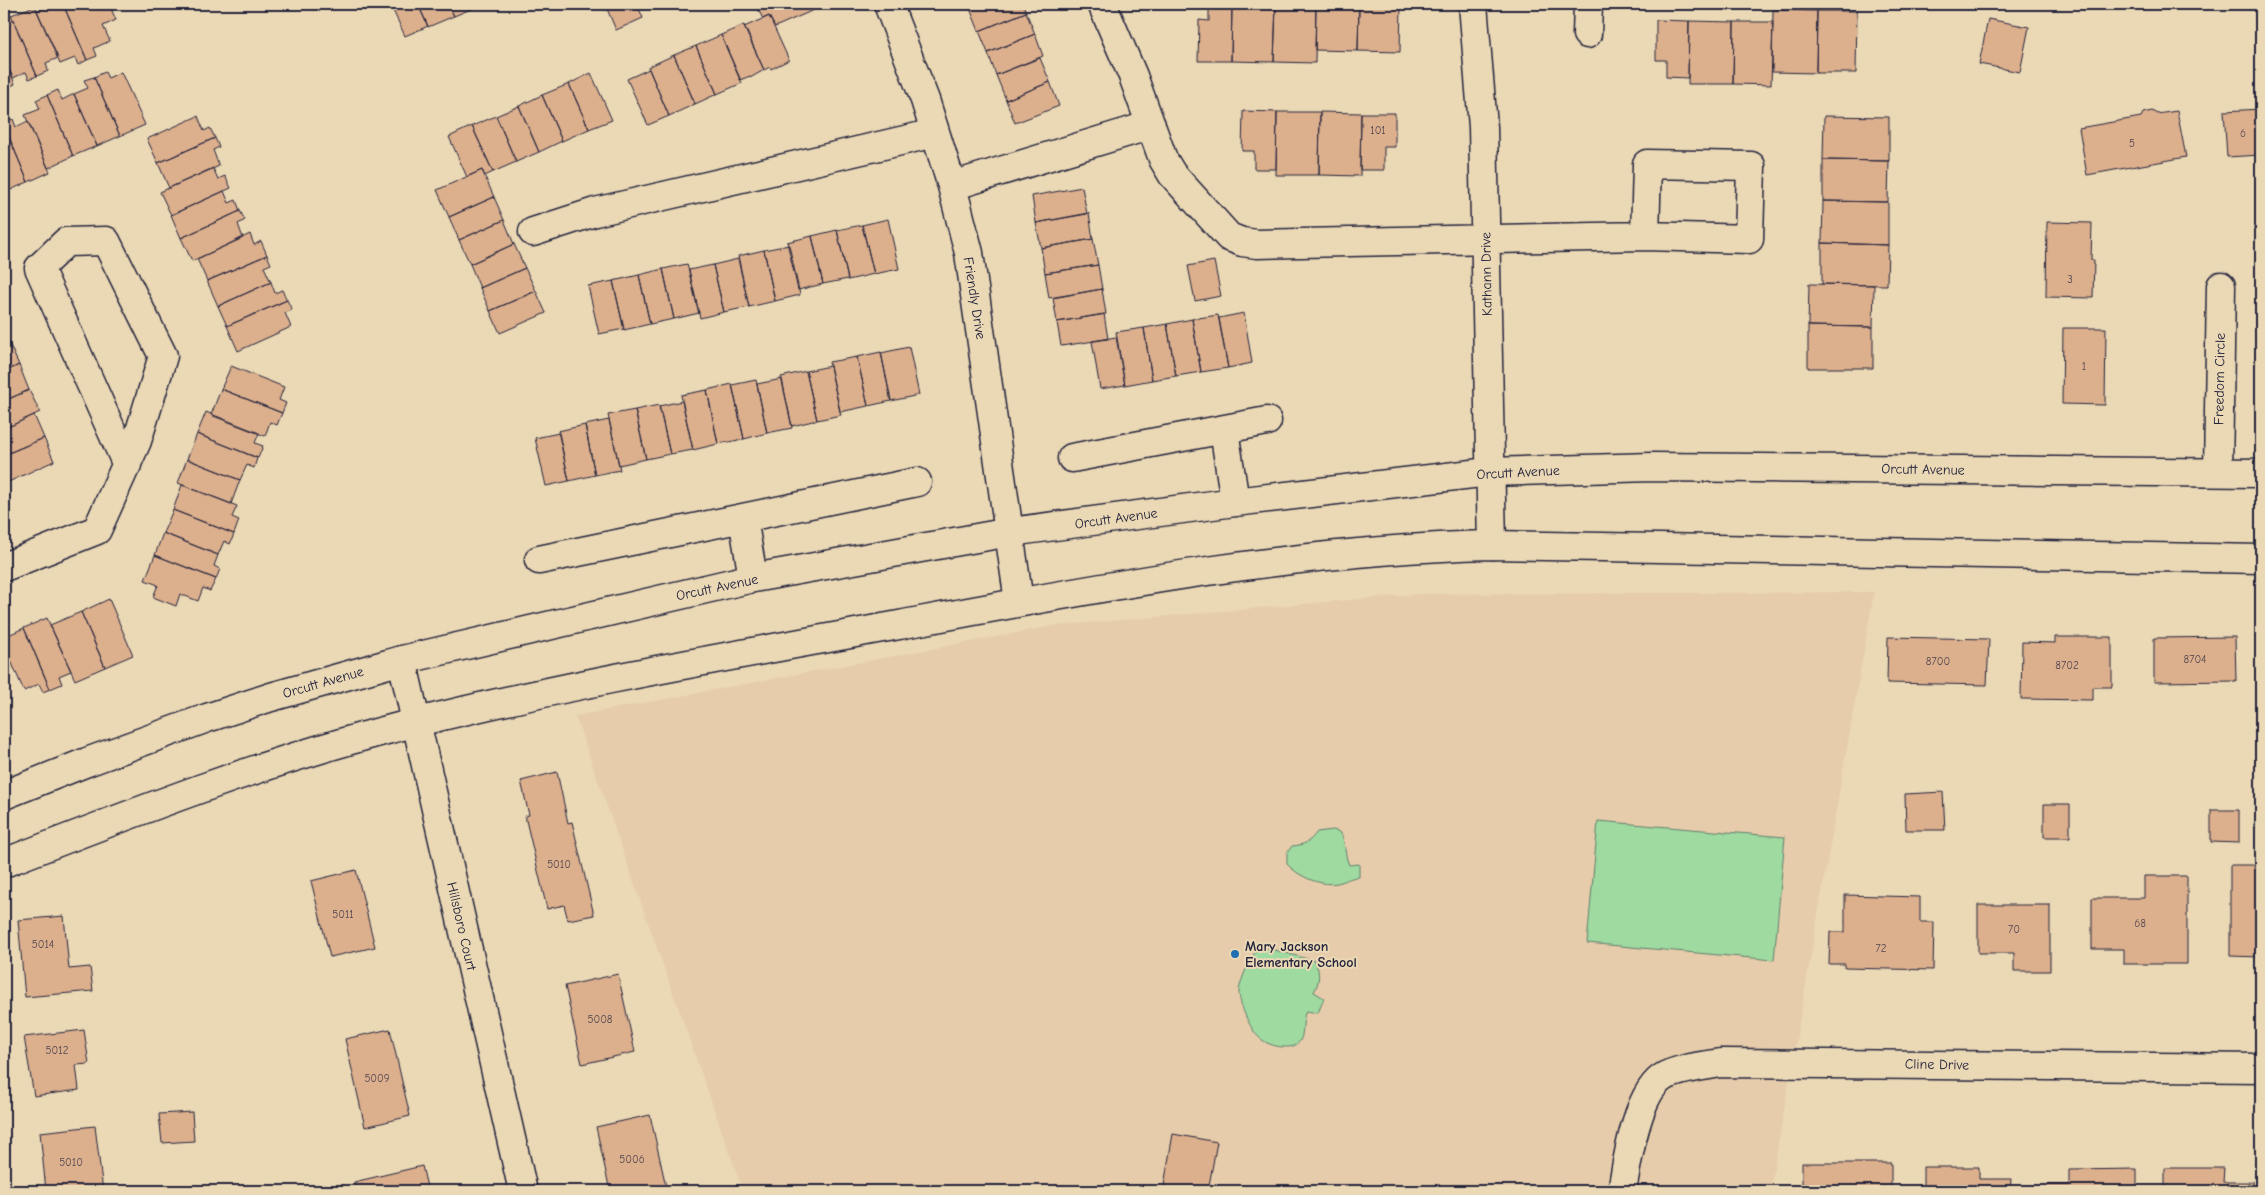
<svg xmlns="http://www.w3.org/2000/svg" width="2265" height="1195" viewBox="0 0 2265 1195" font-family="'Comic Neue',sans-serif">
<rect width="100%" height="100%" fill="#ebd9b6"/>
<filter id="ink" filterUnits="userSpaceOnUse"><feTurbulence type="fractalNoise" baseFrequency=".02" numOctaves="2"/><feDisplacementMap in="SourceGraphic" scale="10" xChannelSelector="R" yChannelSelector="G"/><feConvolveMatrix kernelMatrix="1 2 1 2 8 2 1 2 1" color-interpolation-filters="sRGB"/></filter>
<g filter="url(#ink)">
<path fill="#e6ccaa" d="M1874,592L1770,1191H743L575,716L1053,626L1418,594Z"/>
<path fill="#9fdaa0" stroke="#607e6e" d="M1598,821L1785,837L1774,960L1587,943Z
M1333,830L1340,832C1346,840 1344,855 1349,865L1359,864V877C1351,877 1348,880 1341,882C1323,888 1299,877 1287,864V853L1292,846C1304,845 1310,842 1317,832Z
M1260,946L1315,961C1320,972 1320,981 1314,992L1324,998L1318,1013L1306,1011C1301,1021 1305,1038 1298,1043C1294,1047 1289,1047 1284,1047C1277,1047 1268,1044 1262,1040C1251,1032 1239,1005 1239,991C1240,980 1252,954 1260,946Z"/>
<path fill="#dcaf8d" stroke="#22223b" d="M54,4H63L87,60L78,65L75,58L60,64L37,11Z
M63,4H109L116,20L103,26L110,41L94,48L97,56L87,60Z
M353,4H364L355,8Z
M390,4H418L428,26L405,36Z
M418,4H448L454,16L428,27Z
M448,4H475L476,7L454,16Z
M605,4H637L643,18L616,30Z
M756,4H770L758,9Z
M770,4H813L816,9L775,27L769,16L763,19L758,9Z
M975,4H1023L1026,12L979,31L969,6Z
M1232,4H1276L1274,62L1231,61Z
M1276,4H1316L1315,63L1274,62Z
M1316,4H1359L1358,51L1315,50Z
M1359,4H1401L1400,52L1358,51Z
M1209,5H1232L1231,61H1198L1199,20L1209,21Z
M35,6L58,58L46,63L48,71L37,76L11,15Z
M1773,10L1817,11L1816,73L1772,72Z
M1817,11H1857L1856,73H1816Z
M1026,12L1035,34L988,53L979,31Z
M11,15L37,76L29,79L26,72L13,78L4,57V19Z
M769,16L789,60L771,69L770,67L764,70L744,27Z
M1988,19L2029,27L2020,72L1979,64Z
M1656,20L1689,21L1688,78L1666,77V60H1656Z
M1689,21L1734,22L1733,84H1688Z
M1734,22H1773L1771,85L1733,84Z
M744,25L764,70L750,78V76L740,80L721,35Z
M1035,34L1043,56L996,75L988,53Z
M721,35L742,83L717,94L696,46Z
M696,46L717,94L695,104L674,55Z
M674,55L695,104L669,116L648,67Z
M4,57L15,84L4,89Z
M1040,58L1050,82L1006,100L996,75Z
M649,69L669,116L648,125L627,79Z
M105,72L108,78L121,72L145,125L120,136L94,77Z
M591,73L612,120L589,129L569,84Z
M94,77L120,136L97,146L74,94L88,88L84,80Z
M1050,82L1059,106L1015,123L1006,100Z
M569,84L589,129L562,141L542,95Z
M58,90L62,100L74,94L97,146L73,156L47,95Z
M47,95L73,156L48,168L25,115L40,109L36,100Z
M542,95L562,141L539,152L519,106Z
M519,106L539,152L516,162L496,116Z
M2261,109V155L2227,157L2224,111Z
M1243,111L1277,112L1276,169H1254V151H1242Z
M2152,111L2157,114L2177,111L2186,157L2087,175L2079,128L2141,117L2143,113Z
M1277,112H1320L1319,175H1276Z
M1320,112L1361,113L1360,176L1319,175Z
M1361,113H1395V147H1384V170H1360Z
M198,116L204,131L210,128L215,138L158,163L147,139Z
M496,116L516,162L493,172L472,126Z
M1824,116L1889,117V161L1823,160Z
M13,119L16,127L28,121L50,172L28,182L4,125V122Z
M4,125L28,182L6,192L4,188Z
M472,126L493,172L485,176L482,170L467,177L449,137Z
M215,138L219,147L213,150L219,166L169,188L158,163Z
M1823,160L1889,161L1888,202L1823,201Z
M213,168L218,179L225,176L231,188L171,215L160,192Z
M482,170L494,197L449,217L437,190Z
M1082,187L1087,214L1036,223L1032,196Z
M224,191L229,203L236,200L240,211L181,238L171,215Z
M494,197L504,220L459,240L449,217Z
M1823,201L1888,202V245L1822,243Z
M240,211L245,220L238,224L243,238L192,261L181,238Z
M1089,213L1093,239L1041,248L1036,223Z
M888,219L899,269L874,274L862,225Z
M504,220L514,244L470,264L459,240Z
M2047,222L2092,223L2091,260H2094L2093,298L2046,297Z
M862,225L874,274L848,280L837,230Z
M837,230L848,279L823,284L812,236Z
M250,234L254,245L261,241L267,255L207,281L197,259Z
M812,236L823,284L798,290L787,242Z
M1093,239L1098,265L1045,273L1041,248Z
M1822,243L1888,245L1887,285L1822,284Z
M514,244L525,268L480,288L470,264Z
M789,245L800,295L775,301L764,250Z
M764,250L775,301L749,307L738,256Z
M267,255L271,264L264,267L271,282L218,306L207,281Z
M738,259L749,307L724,312L713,265Z
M1214,261L1221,296L1195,301L1188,266Z
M687,264L699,313L674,319L663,269Z
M713,265L724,312L700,318L689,270Z
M1098,265L1102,289L1049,298L1045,273Z
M525,268L536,291L490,311L480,288Z
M663,269L674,319L650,324L639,275Z
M639,275L650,324L624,330L613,281Z
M613,281L624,329L599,334L588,286Z
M271,282L275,293L282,290L287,300L227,326L218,306Z
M1809,284L1874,285L1873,327L1808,326Z
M1102,289L1106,314L1057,322L1053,298Z
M536,291L546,313L500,333L490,311Z
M287,300L292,310L285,313L291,327L238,351L227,326Z
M1244,313L1252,363L1228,368L1219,318Z
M1104,314L1108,339L1061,346L1057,322Z
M1218,315L1228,368L1201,372L1192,319Z
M1192,319L1201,372L1176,376L1167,324Z
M1167,324L1176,376L1152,380L1144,328Z
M1808,326L1873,327V368H1808Z
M1144,328L1152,380L1125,385L1116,332Z
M2063,328H2106L2105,405L2062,404Z
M4,331L8,341L4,343Z
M1116,337L1125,385L1100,389L1092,341Z
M8,341L19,365L4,372V343Z
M909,347L919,395L891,401L881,353Z
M881,352L891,401L868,406L857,357Z
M857,357L868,406L840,412L829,362Z
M19,365L29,390L4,401V372Z
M231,366L284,387L279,400L286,403L282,413L221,389Z
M830,366L841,415L817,420L806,371Z
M806,371L817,420L792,426L781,377Z
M782,379L792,428L767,433L757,384Z
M756,380L767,433L744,439L732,385Z
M732,384L744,439L718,444L707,390Z
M221,389L282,413L277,425L270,422L265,436L211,415Z
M29,390L40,412L4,429V401Z
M707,390L718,444L693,450L681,395Z
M682,401L693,450L670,454L659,406Z
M659,405L670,454L646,459L635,410Z
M635,410L646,459L619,465L608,415Z
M206,412L259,433L255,443L263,446L258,458L197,434Z
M34,415L44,438L4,455V429Z
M609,420L620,470L595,475L585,425Z
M585,425L595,475L569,481L558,431Z
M559,433L569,481L546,486L535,438Z
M197,434L257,458L254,468L247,465L240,480L187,459Z
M44,438L54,461L4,484V455Z
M187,459L240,480L231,504L178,483Z
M182,485L237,506L232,517L239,520L234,534L173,510Z
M173,510L234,534L230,544L224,541L218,555L163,533Z
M163,533L218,555L214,566L220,569L216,579L155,555Z
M155,555L216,579L210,591L203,588L198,601L180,594L176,606L153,597L158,585L145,580Z
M109,599L133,655L105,667L81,612Z
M81,612L105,667L75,680L50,625Z
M47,618L71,671L59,676L62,684L50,689L24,628Z
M24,628L50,689L43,692L39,684L24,691L4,645V637Z
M1888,637L1989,639L1987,685L1887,683Z
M2055,637H2112V687H2093V700L2021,699L2022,642L2055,643Z
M2235,637L2236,681L2154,682V638Z
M557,772L568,823L572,822L594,915L568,920L564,905L547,909L525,816L529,815L521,781Z
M1943,792L1945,830H1906L1905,794Z
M2044,804H2070V837H2044Z
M2211,810H2239V843L2211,842Z
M2230,865H2261V957L2230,956Z
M356,870L375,947L330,957L311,881Z
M2144,876H2187V964H2124V949H2092V898H2144Z
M1845,895L1920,897V922H1934L1933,970L1845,968V964H1829L1830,932H1845Z
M1978,905H2050V971H2014V953H1978Z
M64,916L69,969L90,967L93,991L25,997L18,920Z
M618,974L635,1052L582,1064L565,986Z
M390,1029L410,1116L365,1127L345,1039Z
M84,1030L89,1064L76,1065L79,1090L34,1096L24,1037Z
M192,1112L194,1141L162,1143L159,1114Z
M650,1115L667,1191H610L596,1127Z
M95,1126L103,1191H46L40,1132Z
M1173,1134L1217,1142L1208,1191H1163Z
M1802,1163H1891V1191H1802Z
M422,1166L428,1191H356L354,1182Z
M1923,1167H1979V1179H2011L2010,1191H1923Z
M2165,1168H2224L2223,1182H2254V1191H2165Z
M2137,1169V1187H2133V1191H2047V1185H2069V1170Z"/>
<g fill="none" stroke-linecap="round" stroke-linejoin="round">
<g stroke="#22223b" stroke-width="31">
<path id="minor" d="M888,4L925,100L952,186L969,253L1019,602
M1102,4L1133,76L1163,159L1172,174L1229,237L1242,242L1257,244L1645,236
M1473,4L1483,127L1492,545
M1587,34L1588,4
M1647,164L1751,166L1749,239L1645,236Z
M952,186L1151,125
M533,232L595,212L935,133
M1224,430L1235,502
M1072,458L1267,421
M2218,472L2221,286
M743,518L753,578
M539,560L917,482
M4,567L97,530L137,441L163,356L106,241L66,242L39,268L127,465
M402,660L523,1191
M1622,1191C1627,1162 1637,1090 1665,1076C1682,1068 1702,1066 1721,1063L2261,1068"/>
</g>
<g stroke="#22223b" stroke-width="31">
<path id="secondary" d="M4,795L87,762L207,718L271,697L402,660L753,578L1010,532L1235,502L1489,472L1652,467L2261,473
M4,863C140,810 276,757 418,722C577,682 738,655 899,625C1095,588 1292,550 1492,545L2261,559"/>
</g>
<use href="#minor" stroke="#ebd9b6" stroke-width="28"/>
<use href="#secondary" stroke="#ebd9b6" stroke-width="28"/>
</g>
</g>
<circle fill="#1f6fb2" stroke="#ebd9b6" stroke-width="2" cx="1235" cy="954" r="5"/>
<g text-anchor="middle" stroke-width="4" stroke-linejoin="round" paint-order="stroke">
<g font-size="11" fill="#504550">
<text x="1378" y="134">101</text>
<text x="2243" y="137">6</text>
<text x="2132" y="147">5</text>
<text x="2070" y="283">3</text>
<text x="2084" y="370">1</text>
<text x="2195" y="663">8704</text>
<text x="1938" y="665">8700</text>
<text x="2067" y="669">8702</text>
<text x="559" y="868">5010</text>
<text x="343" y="918">5011</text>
<text x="2140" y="927">68</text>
<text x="2014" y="933">70</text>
<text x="43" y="948">5014</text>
<text x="1881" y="952">72</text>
<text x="600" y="1023">5008</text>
<text x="57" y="1054">5012</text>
<text x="377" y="1082">5009</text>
<text x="632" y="1163">5006</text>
<text x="71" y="1166">5010</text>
</g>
<g font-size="14" fill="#22223b" stroke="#ebd9b6">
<text transform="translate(1486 274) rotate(-91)" y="5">Kathann Drive</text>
<text transform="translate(975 298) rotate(81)" y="5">Friendly Drive</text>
<text transform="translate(2219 379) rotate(-89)" y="5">Freedom Circle</text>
<text transform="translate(1923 469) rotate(1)" y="5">Orcutt Avenue</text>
<text transform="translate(1518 472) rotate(-3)" y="5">Orcutt Avenue</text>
<text transform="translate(1116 518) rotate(-8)" y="5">Orcutt Avenue</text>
<text transform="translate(717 587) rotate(-12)" y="5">Orcutt Avenue</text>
<text transform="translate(323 682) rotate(-16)" y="5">Orcutt Avenue</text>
<text transform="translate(462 926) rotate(77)" y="5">Hillsboro Court</text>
<text transform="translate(1937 1064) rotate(1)" y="5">Cline Drive</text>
</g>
<g font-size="14" font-weight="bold" fill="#22223b" stroke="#ebd9b6" text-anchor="start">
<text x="1245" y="951">Mary Jackson<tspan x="1245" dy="16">Elementary School</tspan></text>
</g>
</g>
<rect width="2265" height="1195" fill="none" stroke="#ebd9b6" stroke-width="20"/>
<rect x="10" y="10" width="2245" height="1175" fill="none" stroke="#22223b" stroke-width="2" filter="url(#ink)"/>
</svg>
